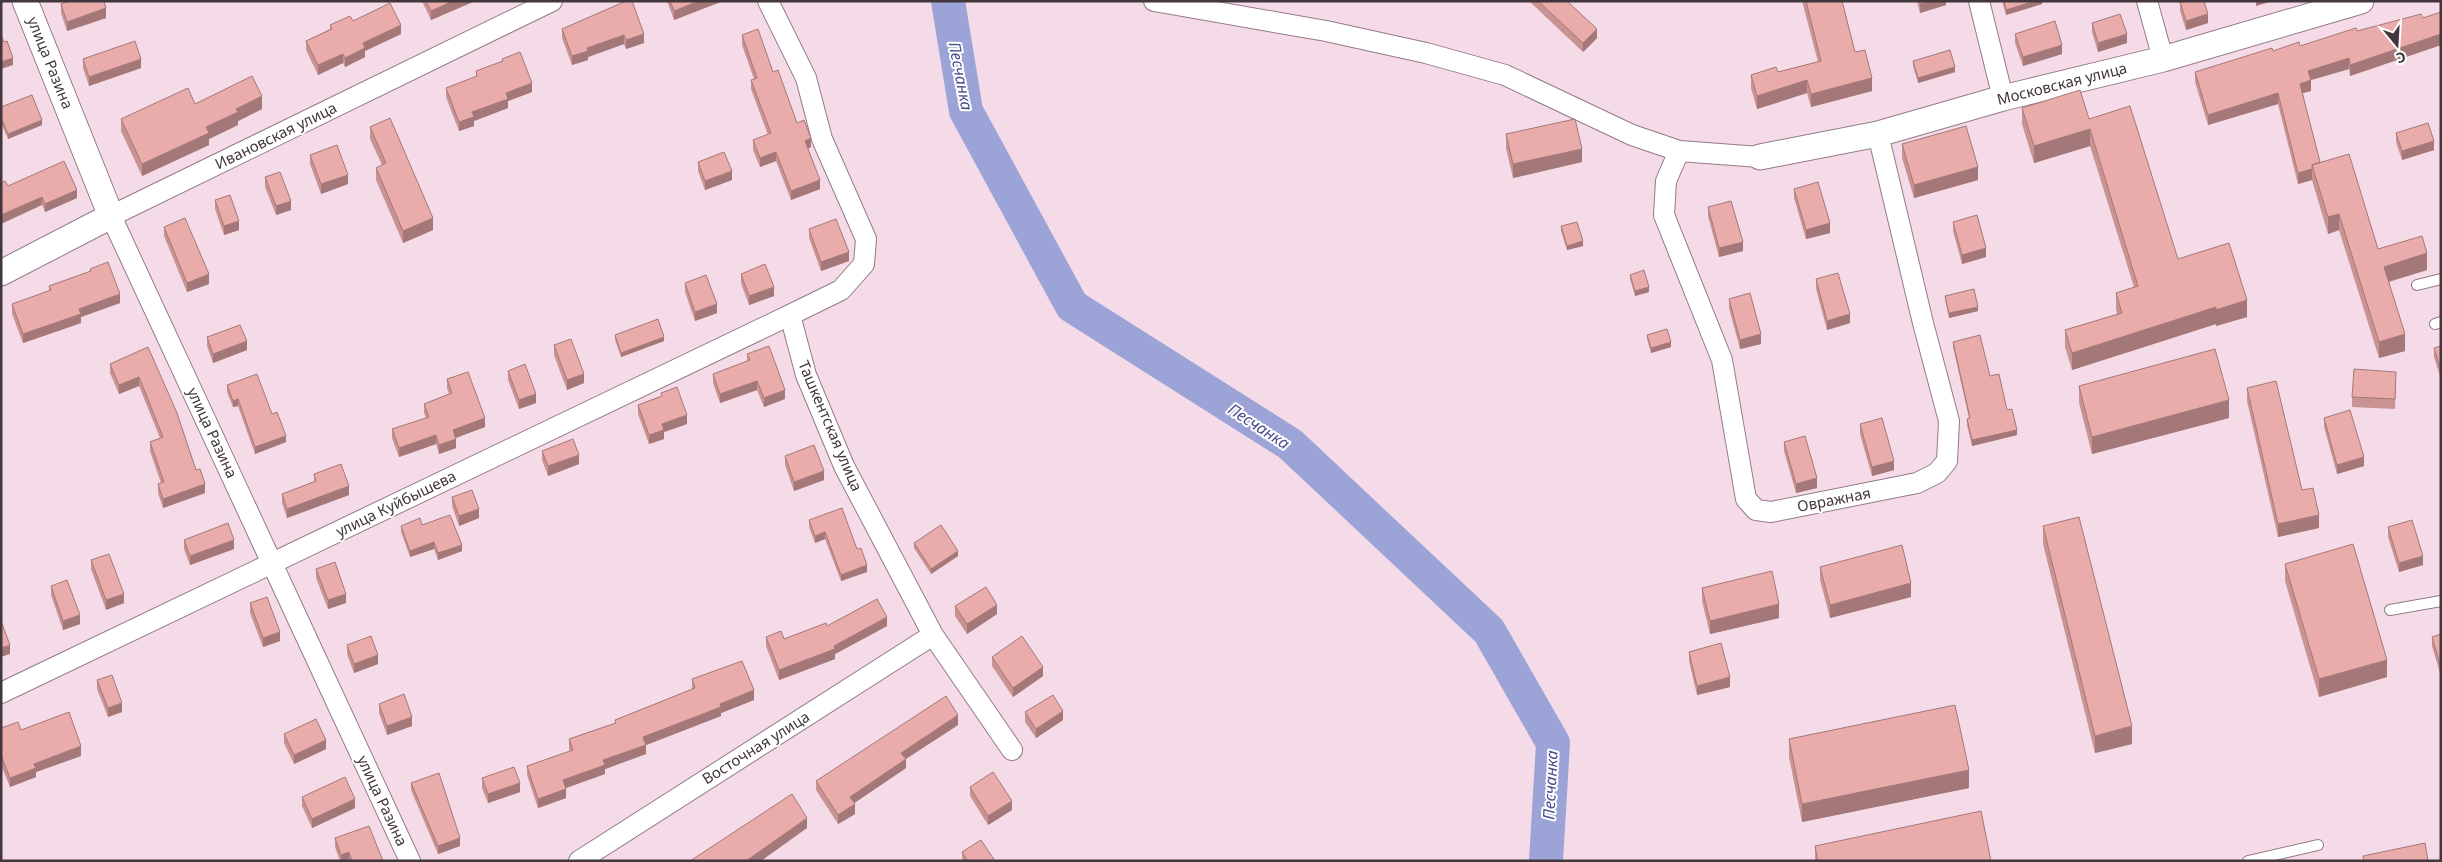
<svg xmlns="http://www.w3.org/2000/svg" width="2442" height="862" viewBox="0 0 2442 862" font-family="'Noto Sans',sans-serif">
<rect width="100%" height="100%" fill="#f5dbe8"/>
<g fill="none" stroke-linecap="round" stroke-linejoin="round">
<path stroke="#9ca3d7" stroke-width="34" d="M948,1L966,111L1072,306L1290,444L1489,631L1553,743L1546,861"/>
<g stroke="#937b87" stroke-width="12">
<path id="service" d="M2417,285L2441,279
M2435,324L2441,322
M2390,610L2441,601
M2248,861L2318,845"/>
</g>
<g stroke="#937b87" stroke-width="22">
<path id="minor" d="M768,1L806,78L822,139L866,239L864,264L841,290L790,315L806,375L844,466L933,635L1012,750
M1154,1L1326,31L1426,53L1505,75L1632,135L1679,151L1760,157
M1979,1L2003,98
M2147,1L2163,59
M1679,151L1666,181L1664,215L1722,360L1746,499L1756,510L1771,512L1917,483L1937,473L1947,461L1949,421L1923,323L1878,134
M1,693L790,315
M410,861L111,216L552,1
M579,861L933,635"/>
</g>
<g stroke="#937b87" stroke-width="27">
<path id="tertiary" d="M1760,157L1878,134L2003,98L2163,59L2361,1
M1,273L111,216L25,1"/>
</g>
<use href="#service" stroke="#fff" stroke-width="10"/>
<use href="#minor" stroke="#fff" stroke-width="20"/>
<use href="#tertiary" stroke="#fff" stroke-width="25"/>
</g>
<path fill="#c99393" d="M65,1H104L106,18L67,31L61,13V4L66,2Z
M422,1H475L431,20Z
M667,1H723L674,20Z
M1529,1H1567L1597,38L1583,52Z
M1802,1H1842L1855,52L1872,91L1811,107L1807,93L1757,109L1751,88V75L1778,72L1818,62Z
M1917,1H1946V5L1920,13Z
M2002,1H2042V4L2006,15Z
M2179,1H2204L2208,23L2186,30L2180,11V4Z
M2441,12V45L2350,76L2349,69L2311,80V91L2302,93L2320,162L2378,249L2427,270L2389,282L2405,351L2379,358L2339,230L2328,234L2312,180L2298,184L2278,104L2208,125L2195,82V72L2273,51L2300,46L2357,31L2423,18Z
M353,21L401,34L365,51V57L345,67L343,63L318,75L306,50V41L330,29V25Z
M2092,23L2127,43L2098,52L2092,32Z
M562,29L644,34V43L626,49L624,44L588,57V60L572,65L562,38Z
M2015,34L2062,54L2023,66L2015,43Z
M742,35L773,72L797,123L811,147L808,149L820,189L791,200L776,161L760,167L753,150V140L768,135L751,89V80L754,79L742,45Z
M83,59L141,68L89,86L83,68Z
M502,59L532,92L508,101V108L474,121V126L459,131L446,97V88L476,77V71L502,62Z
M1913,61L1955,72L1918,83L1913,66Z
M195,104L262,109L238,121V125L209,139V145L142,176L121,131V119Z
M1,107L42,125L8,139L1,123Z
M2022,108L2089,119L2178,259L2247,317L2216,326V324L2072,370L2065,347V330L2117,314L2116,309V293L2134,287L2090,146L2034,163L2022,124Z
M370,127L433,230L403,243L376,180V168L382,165L370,139Z
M2396,133L2434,150L2402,160L2396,142Z
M1506,134L1582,162L1513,178L1506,148Z
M1902,144L1978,180L1914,198L1902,158Z
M310,155L348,184L321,194L310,164Z
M698,162L732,180L705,190L698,171Z
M265,177L291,210L276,215L265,187Z
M8,186L77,198L45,212L42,205Z
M1794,189L1830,233L1806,239L1794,198Z
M215,200L239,230L224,235L215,209Z
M1708,207L1743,251L1719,257L1708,216Z
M1953,222L1986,257L1962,264L1953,231Z
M1561,226L1583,246L1567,250L1561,231Z
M164,227L209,284L187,292L164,236Z
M809,229L849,261L821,271L809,238Z
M90,269L120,303L81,317V323L23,343L12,314V304L49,291V286L90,271Z
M741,274L774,296L749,305L741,283Z
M1630,275L1649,292L1635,296L1630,279Z
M1816,279L1850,323L1827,330L1816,289Z
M685,283L717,313L695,321L685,292Z
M1945,296L1978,311L1949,318L1945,300Z
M1729,299L1761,344L1740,349L1729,308Z
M615,335L664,341L621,357L615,340Z
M1647,335L1671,347L1651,353L1647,339Z
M207,337L247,350L213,363L207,346Z
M1953,342L1990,376L2007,410L2017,435L1972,446L1967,425V419L1969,418L1953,347Z
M554,345L584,383L567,390L554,355Z
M2441,346V379L2434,357V348Z
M148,347L205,493L163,508L158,493V484L161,483L150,451V442L160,438L139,386L119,394L110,373V364Z
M747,354L785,399L764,407L757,390L720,403L713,383V374L747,361Z
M508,371L536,403L519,409L508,380Z
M447,379L485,427L455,438L456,448L439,454L436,444L399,457L392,438V429L426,418L424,413V404L449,394L447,388Z
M2396,381L2395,409L2352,407V397Z
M227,385L286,442L255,454L238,406L233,407L227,392Z
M2079,386L2229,418L2092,454L2079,403Z
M2247,388L2302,490L2319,528L2278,537L2247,401Z
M661,393L687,424L664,432V439L649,444L638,414V405L661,396Z
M2324,418L2364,466L2337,474L2324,427Z
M1860,424L1894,470L1872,476L1860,434Z
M1784,442L1817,488L1796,493L1784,451Z
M542,451L579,464L548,476L542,460Z
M785,456L824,480L794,491L785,465Z
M314,474L349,495L287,518L282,503V494L314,482Z
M452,497L479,518L459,526L452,506Z
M809,520L857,549L867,572L841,581L825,539L815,543L809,527Z
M422,525L462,551L438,560L434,549L410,557L401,532V526Z
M2043,526L2132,744L2095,753L2043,544Z
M2388,527L2423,565L2399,572L2388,537Z
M184,540L234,549L190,565L184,549Z
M914,543L958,556L931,574L914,548Z
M91,560L124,603L106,610L91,569Z
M2285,564L2387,677L2319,697L2285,581Z
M1820,567L1911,597L1830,618L1820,580Z
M316,569L346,603L328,609L316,578Z
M51,586L80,624L63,630L51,595Z
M1702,588L1779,618L1710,634L1702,601Z
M250,603L280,641L263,647L250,613Z
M955,606L997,614L967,634L955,616Z
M827,626H887L835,654V659L779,680L766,646V637L784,639Z
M2441,634L2440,673L2432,646V637Z
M347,645L378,664L354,673L347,654Z
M1689,652L1730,687L1697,695L1689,661Z
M992,657L1043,676L1013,697L992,666Z
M692,679L754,700L721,713V716L646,745V754L605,769V774L566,788V798L538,808L527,775V766L570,751L569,749V739L615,723V720L692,689Z
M97,680L122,712L108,717L97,689Z
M379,704L412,726L387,735L379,713Z
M1025,712L1063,720L1036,738L1025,722Z
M958,725L906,759V768L854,803L855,814L838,824L816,790V781Z
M1,728L21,730L81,756L36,772V777L10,787L1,765Z
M284,734L326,749L294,764L284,743Z
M1789,739L1969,788L1802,822L1789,757Z
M482,778L520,792L488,803L482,788Z
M411,783L460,846L438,854L411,790Z
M970,787L1012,810L988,825L970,796Z
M302,797L355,808L312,828L302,806Z
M335,838L383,861H340L335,847Z
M1815,846L1991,861H1815Z
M962,852L995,861H962Z"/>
<path fill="#a47878" d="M453,1H475L431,20V11Z
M699,1H723L674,20V11Z
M1928,1H1946V5L1920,13V4Z
M2035,1H2042V4L2006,15V10Z
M2256,1H2273L2256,6Z
M106,8V18L67,31V22Z
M2208,14V23L2186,30V21Z
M401,25V34L365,51V57L345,67V58L363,43Z
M1597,29V38L1583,52V43Z
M644,34V43L626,49V40Z
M2127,34V43L2098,52V43Z
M2441,34V45L2350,76V65Z
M624,35V44L588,57V60L572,65V56L587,48Z
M2062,45V54L2023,66V57Z
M343,54V63L318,75V65Z
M13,58V65L1,69V62Z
M2349,58V69L2311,80V91L2300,94V84L2308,71Z
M141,59V68L89,86V77Z
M1955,67V72L1918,83V78Z
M1872,78V91L1811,107V94Z
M1807,80V93L1757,109V96Z
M532,83V92L508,101V108L474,121V126L459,131V122L472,112L506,93Z
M2278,93V104L2208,125V115Z
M262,96V109L238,121V125L209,139V145L142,176V164L206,127L236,109Z
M42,120V125L8,139V134Z
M2090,129V146L2034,163V146Z
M811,138V147L805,150V141Z
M2434,141V150L2402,160V151Z
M1582,149V162L1513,178V164Z
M776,152V161L760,167V158Z
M1978,167V180L1914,198V185Z
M2312,169V180L2298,184V173Z
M732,171V180L705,190V181Z
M348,175V184L321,194V184Z
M820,180V189L791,200V191Z
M77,190V198L45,212V204Z
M42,197V205L1,224V215Z
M291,201V210L276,215V206Z
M2339,214V230L2328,234V217Z
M433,218V230L403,243V231Z
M239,221V230L224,235V226Z
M1830,223V233L1806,239V230Z
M1583,241V246L1567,250V246Z
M1743,242V251L1719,257V248Z
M1986,248V257L1962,264V255Z
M849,252V261L821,271V262Z
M2427,253V270L2384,283V267Z
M209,274V284L187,292V283Z
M774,287V296L749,305V296Z
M1649,287V292L1635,296V291Z
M120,294V303L81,317V323L23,343V334L79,309Z
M2247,300V317L2216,326V310Z
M717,304V313L695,321V312Z
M1978,307V311L1949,318V313Z
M2216,307V324L2072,370V353Z
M1850,314V323L1827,330V321Z
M1761,334V344L1740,349V340Z
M2405,334V351L2379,358V342Z
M664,337V341L621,357V353Z
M247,341V350L213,363V354Z
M1671,342V347L1651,353V348Z
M584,374V383L567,390V380Z
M139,377V386L119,394V385Z
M757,381V390L720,403V394Z
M785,390V399L764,407V398Z
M536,394V403L519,409V400Z
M238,399V406L233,407V401Z
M2229,400V418L2092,454V437Z
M687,415V424L664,432V439L649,444V435L662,424Z
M485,418V427L453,439V430Z
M2017,430V435L1972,446V440Z
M436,435V444L399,457V448Z
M286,436V442L255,454V447Z
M456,439V448L439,454V445Z
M579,455V464L548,476V466Z
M2364,457V466L2337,474V465Z
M1894,461V470L1872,476V467Z
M824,471V480L794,491V482Z
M1817,478V488L1796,493V484Z
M205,484V493L163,508V499Z
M349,486V495L287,518V509Z
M479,509V518L459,526V516Z
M2319,515V528L2278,537V524Z
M825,532V539L815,543V536Z
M234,540V549L190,565V556Z
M434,542V549L410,557V551Z
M462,545V551L438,560V553Z
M958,551V556L931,574V569Z
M2423,556V565L2399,572V563Z
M867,565V572L841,581V575Z
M1911,583V597L1830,618V605Z
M124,594V603L106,610V600Z
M346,594V603L328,609V600Z
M1779,604V618L1710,634V621Z
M997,605V614L967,634V624Z
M80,615V624L63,630V621Z
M887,617V626L835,654V659L779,680V670L834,646Z
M280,632V641L263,647V638Z
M10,645V654L1,657V648Z
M378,655V664L354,673V664Z
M2387,660V677L2319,697V679Z
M1043,667V676L1013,697V688Z
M1730,677V687L1697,695V686Z
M754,690V700L721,713V716L646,745V754L605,769V774L563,789V780L603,760L643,737L720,704Z
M122,703V712L108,717V708Z
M1063,711V720L1036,738V729Z
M958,715V725L901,762V753Z
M412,717V726L387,735V726Z
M2132,726V744L2095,753V736Z
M326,740V749L294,764V755Z
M81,746V756L36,772V777L10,787V778L34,764Z
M906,759V768L850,806V797Z
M1969,770V788L1802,822V804Z
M520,783V792L488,803V794Z
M566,789V798L538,808V799Z
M355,799V808L312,828V819Z
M1012,801V810L988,825V816Z
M855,804V814L838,824V815Z
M807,818V828L761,861H746Z
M460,838V846L438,854V846Z
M349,852V861H341V855Z"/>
<path fill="#eaabab" stroke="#a47878" d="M69,1H104L106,8L67,22L61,4Z
M426,1H453L431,11Z
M626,1H632L644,34L626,40L624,35L587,48L588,51L572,56L562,29Z
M670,1H699L674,11Z
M1538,1H1567L1597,29L1583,43Z
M1806,1H1842L1855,52L1865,50L1872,78L1811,94L1807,80L1757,96L1751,75L1776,67L1778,72L1821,61Z
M1920,1H1928L1920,4Z
M2004,1H2035L2006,10Z
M2182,1H2204L2208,14L2186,21L2180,2Z
M390,3L401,25L363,43L365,48L345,58L343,54L318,65L306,41L332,29L330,25L350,16L353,21Z
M2441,12V34L2350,65L2349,58L2308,71L2311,80L2300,84L2320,162L2312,165V169L2298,173L2278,93L2208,115L2195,72L2272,48L2273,51L2299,42L2300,46L2356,28L2357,31L2421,14L2423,18Z
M2120,14L2127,34L2098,43L2092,23Z
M2055,21L2062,45L2023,57L2015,34Z
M758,29L773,72L778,70L797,123L804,120L811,138L805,141L820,180L791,191L776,152L760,158L753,140L771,133L751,80L757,78L742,35Z
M1,35L4,42L7,41L13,58L1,62Z
M135,41L141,59L89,77L83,59Z
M1950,50L1955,67L1918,78L1913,61Z
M520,52L532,83L506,93L508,99L472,112L474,117L459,122L446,88L477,76L476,71L503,61L502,59Z
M252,76L262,96L236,109L238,112L206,127L209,133L142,164L121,119L188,88L195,104Z
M2080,90L2089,119L2130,106L2178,259L2229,243L2247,300L2216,310V307L2072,353L2065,330L2122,313L2116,293L2138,286L2090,129L2034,146L2022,108Z
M32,95L42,120L8,134L1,118V107Z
M390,118L433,218L403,231L376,168L386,163L370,127Z
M1575,119L1582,149L1513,164L1506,134Z
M2428,123L2434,141L2402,151L2396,133Z
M1966,126L1978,167L1914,185L1902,144Z
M337,145L348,175L321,184L310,155Z
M724,152L732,171L705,181L698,162Z
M2349,154L2378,249L2422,236L2427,253L2384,267L2405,334L2379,342L2339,214L2328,217L2312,165Z
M64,161L77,190L45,204L42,197L1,215V183L5,181L8,186Z
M280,172L291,201L276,206L265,177Z
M1818,182L1830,223L1806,230L1794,189Z
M230,195L239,221L224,226L215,200Z
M1731,201L1743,242L1719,248L1708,207Z
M1977,215L1986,248L1962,255L1953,222Z
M185,218L209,274L187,283L164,227Z
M836,219L849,252L821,262L809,229Z
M1577,222L1583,241L1567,246L1561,226Z
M108,262L120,294L79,309L81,314L23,334L12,304L51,290L49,286L91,271L90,269Z
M765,264L774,287L749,296L741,274Z
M1644,270L1649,287L1635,291L1630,275Z
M1838,273L1850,314L1827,321L1816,279Z
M706,275L717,304L695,312L685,283Z
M1974,289L1978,307L1949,313L1945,296Z
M1750,293L1761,334L1740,340L1729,299Z
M658,319L664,337L621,353L615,335Z
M240,325L247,341L213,354L207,337Z
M1667,329L1671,342L1651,348L1647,335Z
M1980,335L1990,376L1999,374L2007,410L2012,409L2017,430L1972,440L1967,419L1970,418L1953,342Z
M571,339L584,374L567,380L554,345Z
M769,346L785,390L764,398L757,381L720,394L713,374L750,360L747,354Z
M2441,346V370L2434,348Z
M148,347L177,413L196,470L200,469L205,484L163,499L158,484L164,482L150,442L163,437L139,377L119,385L110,364Z
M2215,349L2229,400L2092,437L2079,386Z
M525,364L536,394L519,400L508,371Z
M2354,369L2396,372L2395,399L2352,397Z
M468,372L485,418L453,430L456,439L439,445L436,435L399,448L392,429L429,417L424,404L452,393L447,379Z
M257,374L272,414L277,412L286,436L255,447L238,399L233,401L227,385Z
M2276,381L2302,490L2313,488L2319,515L2278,524L2247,388Z
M677,387L687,415L662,424L664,430L649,435L638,405L662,396L661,393Z
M2350,410L2364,457L2337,465L2324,418Z
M1882,418L1894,461L1872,467L1860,424Z
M1805,436L1817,478L1796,484L1784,442Z
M573,439L579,455L548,466L542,451Z
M814,445L824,471L794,482L785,456Z
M341,464L349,486L287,509L282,494L316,481L314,474Z
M472,490L479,509L459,516L452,497Z
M842,508L857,549L861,548L867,565L841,575L825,532L815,536L809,520Z
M450,515L462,545L438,553L434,542L410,551L401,526L420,518L422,525Z
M2079,517L2132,726L2095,736L2043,526Z
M2412,520L2423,556L2399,563L2388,527Z
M228,523L234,540L190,556L184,540Z
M941,525L958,551L931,569L914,543Z
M2353,544L2387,660L2319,679L2285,564Z
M1902,545L1911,583L1830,605L1820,567Z
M109,554L124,594L106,600L91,560Z
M335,562L346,594L328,600L316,569Z
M1772,571L1779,604L1710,621L1702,588Z
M67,580L80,615L63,621L51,586Z
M986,587L997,605L967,624L955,606Z
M267,597L280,632L263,638L250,603Z
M877,599L887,617L834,646L835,649L779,670L766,637L781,631L784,639L826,623L827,626Z
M1,621L10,645L1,648Z
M2441,634V664H2440L2432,637Z
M371,636L378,655L354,664L347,645Z
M1022,636L1043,667L1013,688L992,657Z
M1721,643L1730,677L1697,686L1689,652Z
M742,661L754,690L720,704L721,707L643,737L646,745L603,760L605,765L563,780L566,789L538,799L527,766L573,750L569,739L616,723L615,720L695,688L692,679Z
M112,675L122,703L108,708L97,680Z
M404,694L412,717L387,726L379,704Z
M1053,695L1063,711L1036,729L1025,712Z
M946,696L958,715L901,753L906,759L850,797L855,804L838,815L816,781Z
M1955,705L1969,770L1802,804L1789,739Z
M69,712L81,746L34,764L36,768L10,778L1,755V728L18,722L21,730Z
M316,719L326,740L294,755L284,734Z
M514,767L520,783L488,794L482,778Z
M993,772L1012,801L988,816L970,787Z
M439,773L460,838L438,846L411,783Z
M345,777L355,799L312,819L302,797Z
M792,794L807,818L746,861H690Z
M1981,811L1991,861H1818L1815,846Z
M369,826L383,861H352L349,852L341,855L335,838Z
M981,840L995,861H968L962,852Z
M2425,843L2428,861H2364L2363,856Z"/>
<g text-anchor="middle" stroke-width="4" stroke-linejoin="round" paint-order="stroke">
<g font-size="15" fill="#41373c" stroke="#fff">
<text transform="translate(50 63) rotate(68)" y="5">улица Разина</text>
<text transform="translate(2062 84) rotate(-14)" y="5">Московская улица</text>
<text transform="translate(276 136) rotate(-26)" y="5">Ивановская улица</text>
<text transform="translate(830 426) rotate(67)" y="5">Ташкентская улица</text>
<text transform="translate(212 433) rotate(65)" y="5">улица Разина</text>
<text transform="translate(1834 500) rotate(-11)" y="5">Овражная</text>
<text transform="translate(396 504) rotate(-26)" y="5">улица Куйбышева</text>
<text transform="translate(756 748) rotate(-32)" y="5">Восточная улица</text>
<text transform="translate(382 801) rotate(65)" y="5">улица Разина</text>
</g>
<g font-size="16" font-style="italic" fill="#494e8e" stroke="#fff">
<text transform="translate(961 76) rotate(79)" y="6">Песчанка</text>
<text transform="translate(1259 426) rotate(33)" y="6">Песчанка</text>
<text transform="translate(1550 785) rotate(-87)" y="6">Песчанка</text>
</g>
</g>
<rect width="2442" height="862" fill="none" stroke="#41373c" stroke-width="5"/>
<g transform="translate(2397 45) rotate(162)" stroke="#ffffff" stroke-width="4" paint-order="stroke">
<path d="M0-4L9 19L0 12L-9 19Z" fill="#41373c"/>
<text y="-8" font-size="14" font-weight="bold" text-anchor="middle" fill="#41373c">С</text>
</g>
</svg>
